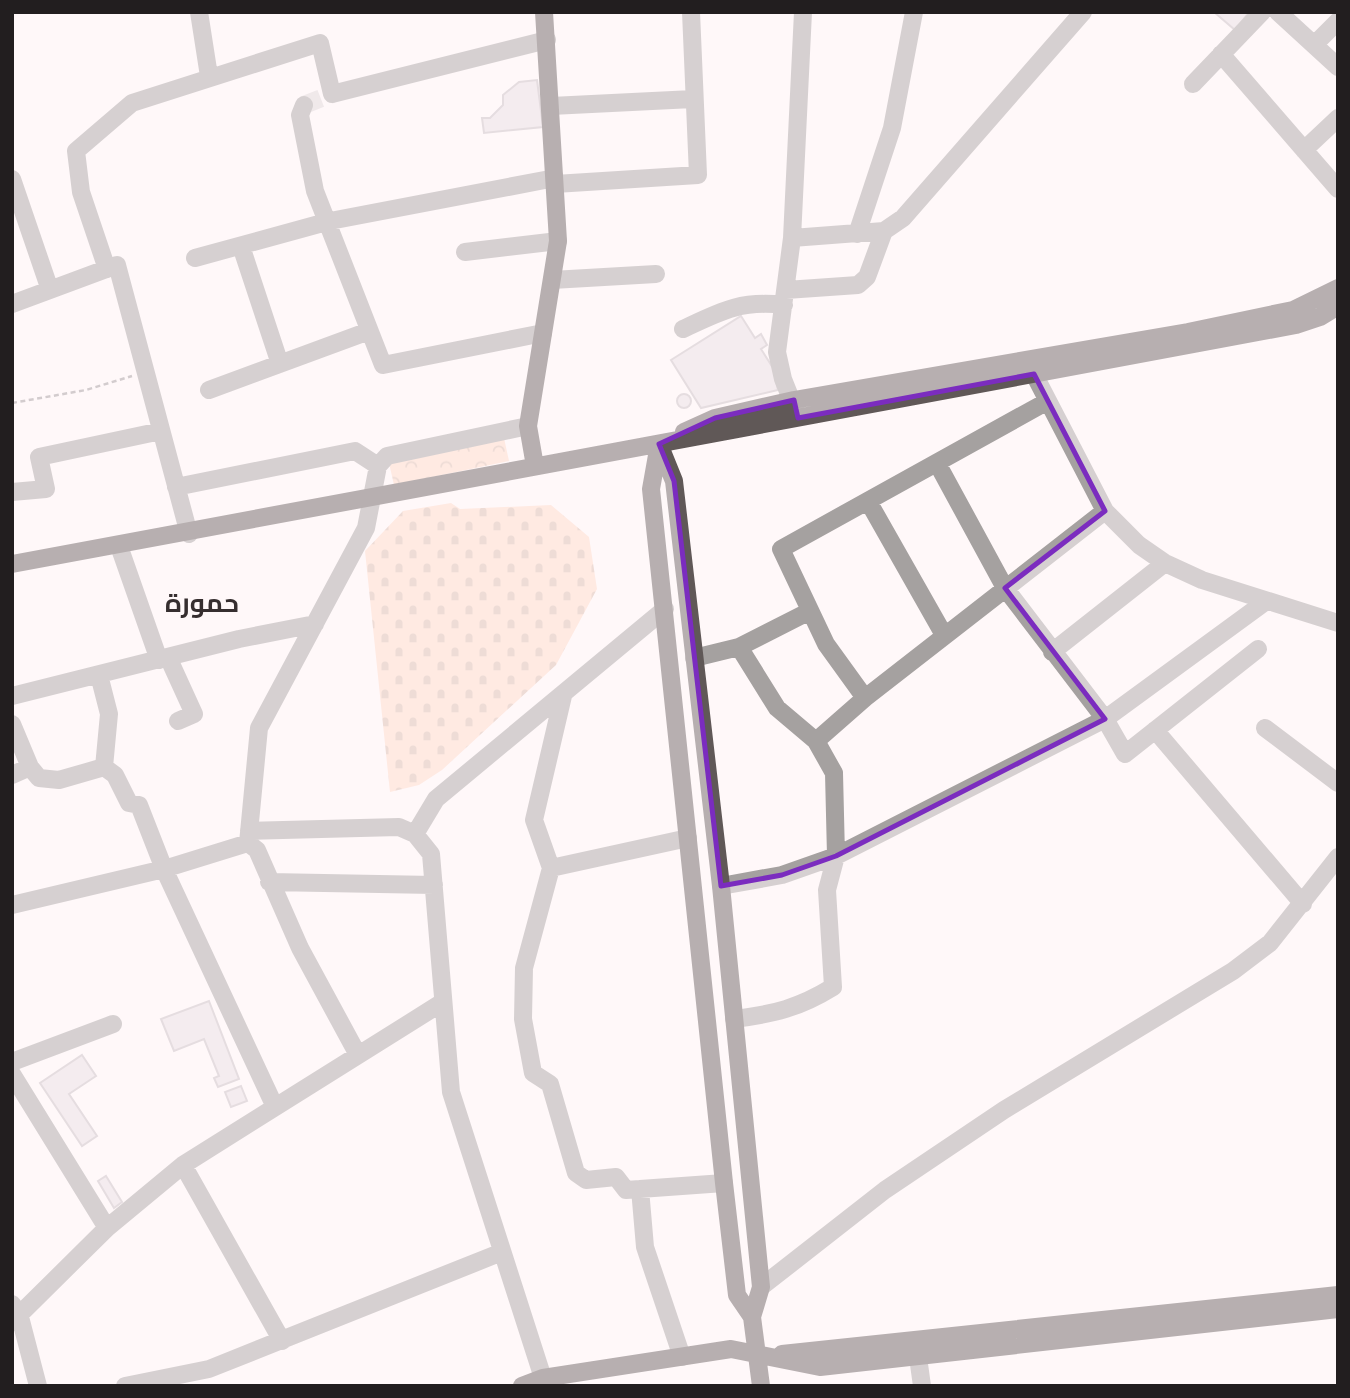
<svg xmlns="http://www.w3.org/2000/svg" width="1350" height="1398" viewBox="0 0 1350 1398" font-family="'Public Sans',Cairo,sans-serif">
<defs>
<pattern id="cemetery-stones" width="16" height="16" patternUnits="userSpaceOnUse" patternTransform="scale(1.75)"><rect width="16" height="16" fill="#fed9c6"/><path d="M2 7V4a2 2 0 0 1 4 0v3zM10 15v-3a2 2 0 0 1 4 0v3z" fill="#d9baaa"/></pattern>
<pattern id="park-crowns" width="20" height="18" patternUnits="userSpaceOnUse" patternTransform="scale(1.75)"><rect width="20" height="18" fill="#fed9c6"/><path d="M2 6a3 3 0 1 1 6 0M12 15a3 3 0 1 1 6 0" fill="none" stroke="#d9baaa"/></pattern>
</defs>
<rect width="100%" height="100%" fill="#fff8f9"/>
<path fill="url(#cemetery-stones)" d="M451,503L460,509L551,505L589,537L597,589L556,665L442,770L419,785L390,792L365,551L403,511Z"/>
<path fill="url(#park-crowns)" d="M504,438L509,461L394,485L389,463Z"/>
<path fill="#e7dde2" stroke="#c6bdc1" stroke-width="2" d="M1214,12H1249L1235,30Z
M537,80L543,127L484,133L482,118H490L503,105V95L519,82Z
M741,316L755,338L761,334L767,345L761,349L773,368L778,390L701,408L671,360Z
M677 401a7 7 0 1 1 14 0a7 7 0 1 1-14 0Z
M209,1001L239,1079L218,1087L214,1078L219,1076L204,1039L174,1051L161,1019Z
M82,1055L96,1076L69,1094L97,1136L82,1146L40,1083Z
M241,1086L247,1101L231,1107L225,1092Z
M106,1176L122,1202L114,1208L98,1181Z"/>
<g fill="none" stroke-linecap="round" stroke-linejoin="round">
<path stroke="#ded7d8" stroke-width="18" stroke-dasharray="18 9" stroke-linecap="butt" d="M304,105L332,94"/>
<path stroke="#9d9899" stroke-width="2.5" stroke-dasharray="5 3.5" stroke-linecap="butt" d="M12,403L86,390L132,376"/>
<path stroke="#a5a1a0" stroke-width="18" d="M199,12L209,76
M1278,12L1338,67
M1314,45L1338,21
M1221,54L1338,189
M1193,84L1262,12
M304,105L300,115L315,191L383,365L543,333
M551,106L693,99
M1304,150L1338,118
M12,179L50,290
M555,184L698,175L691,12
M857,234L892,128L914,12
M792,238L884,231L903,218L1083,12
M241,246L280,364
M465,252L558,241
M195,258L330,221L555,178
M107,269L81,192L76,151L132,103L320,43L332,94L547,40
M552,280L656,274
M786,290L858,285L867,277L884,231
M12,304L117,265L189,534
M683,329C721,311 741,300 784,305
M1034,374L1105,511L1139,545L1165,563L1202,580L1338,623
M209,390L369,331
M797,414L783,379L777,352L792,238L803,12
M937,463L1005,588L1105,719L1125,754L1258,649
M176,487L355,451L378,466
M12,492L46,489L39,457L161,431
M868,501L944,635
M119,546L159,660
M739,647L777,708L816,741
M1052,652L1165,563
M168,657L194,714L178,721
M694,658L739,647L810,611
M99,675L109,714L104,767L115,775L129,803L139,805L164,869L275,1107
M12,696L239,639L315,624
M563,696L534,820L551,868L524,968L523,1019L533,1073L550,1084L576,1173L586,1180L616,1177L626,1190L724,1183
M865,698L826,644L781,549L1048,401
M12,724L30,767L12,775
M1265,728L1338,783
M1155,730L1303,904
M30,767L39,778L59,780L104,767
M249,831L399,827L415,834L431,854L451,1092L543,1378
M415,834L436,799L665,609
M248,843L257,850L300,948L358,1055
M551,868L688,838
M269,882L434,885
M721,886L782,875L836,856L1105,719L1265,602
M12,905L164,869L248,843L259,728L366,528L378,466L387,456L528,426
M734,1019C774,1014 799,1008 833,987L827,890L836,856L834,773L816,741L865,698L1105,511
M12,1062L113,1024
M12,1074L107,1228
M183,1165L282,1341
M640,1189L645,1247L682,1357
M761,1287L885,1190L1004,1110L1233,971L1270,943L1338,857
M12,1304L20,1317L38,1386
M12,1322L107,1228L183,1165L443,1002
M918,1357L922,1386
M125,1386L209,1369L502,1252"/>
<path stroke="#605857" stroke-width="18" d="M684,432L715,418L794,400L1188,332L1293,310L1338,288
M659,444L674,481L721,886L761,1287L752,1317L761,1386
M659,444L651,489L724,1183L737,1295L752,1317
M535,466L528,426L558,241L544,12
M12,564L1296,325L1320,317L1338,306
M782,1354L1338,1295
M522,1386L543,1378L731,1349L820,1367L1338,1309"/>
</g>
<path d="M0 0H1350V1398H0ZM1034,374L1105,511L1005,588L1105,719L836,856L782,875L721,886L674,481L659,444L715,418L794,400L798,418Z" fill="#fff8f9" fill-opacity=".55" fill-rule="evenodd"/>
<path fill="none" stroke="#7b2cbf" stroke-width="5" stroke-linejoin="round" d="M1034,374L1105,511L1005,588L1105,719L836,856L782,875L721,886L674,481L659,444L715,418L794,400L798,418Z"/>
<g text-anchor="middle" stroke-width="5" stroke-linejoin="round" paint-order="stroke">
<g font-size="26" font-weight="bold" fill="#362e2f" stroke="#fff8f9">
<text x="202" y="612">حمورة</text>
</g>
</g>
<rect width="1350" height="1398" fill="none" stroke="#221e1f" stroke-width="28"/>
</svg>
